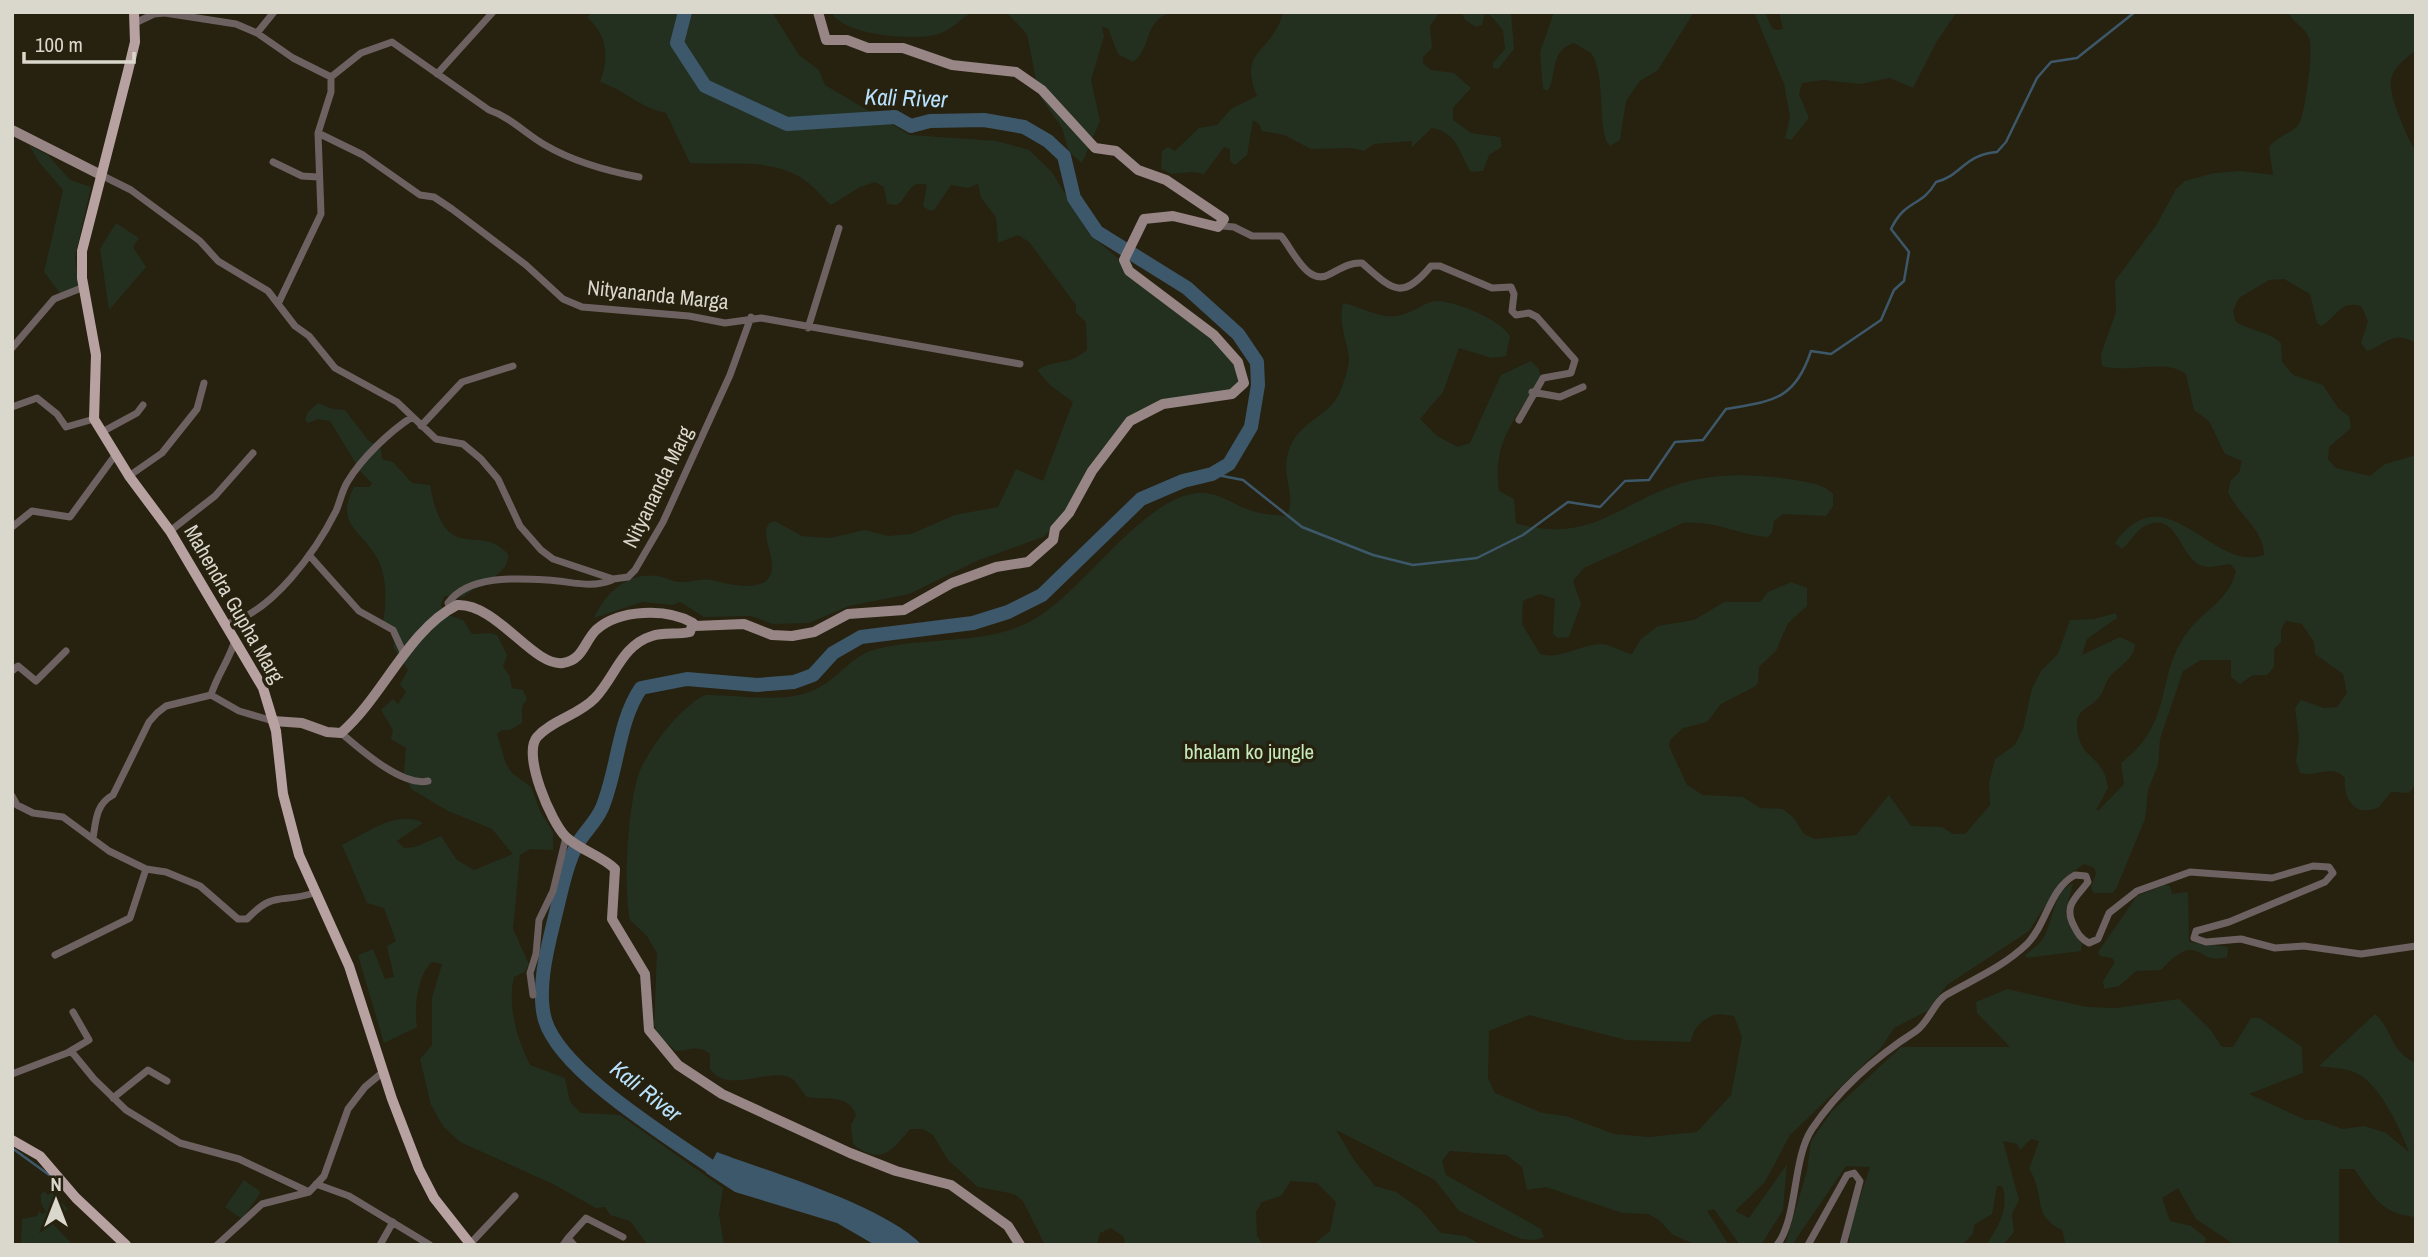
<svg xmlns="http://www.w3.org/2000/svg" width="2428" height="1257" viewBox="0 0 2428 1257" font-family="'Archivo Narrow',sans-serif">
<rect width="100%" height="100%" fill="#27210f"/>
<path fill="#23301f" fill-rule="evenodd" d="M593,12H772L799,55L819,70L825,85L910,135L997,141L1029,150L1052,172L1089,234L1214,338L1238,369L1241,378L1236,389L1168,400L1137,412L1054,527L1043,537L979,560L909,594L849,606L809,623L773,624L751,616L704,617L680,602L673,605L642,602L594,618C606,592 628,572 657,576C665,577 671,581 678,582C690,583 700,578 711,580C730,584 747,590 765,582C784,565 758,540 769,523L775,521L802,536L830,538L865,530L888,536L911,534L955,515L998,507L1016,469L1043,481L1073,402L1051,386L1037,370C1055,359 1068,366 1087,350L1086,322L1076,313V305L1029,242L1018,235L998,243L996,217L981,198L978,184L968,188L951,185L935,209L930,211L923,206L927,185C909,179 909,196 897,205L887,204L884,187L875,182L860,187L831,205C822,197 813,185 803,179C768,157 728,166 690,163L666,113C640,108 625,90 600,82C610,56 607,36 587,17Z
M831,12H973C959,19 952,31 935,35C911,40 844,36 831,12Z
M1006,12H1172C1142,21 1153,48 1133,62L1118,54L1108,28L1102,27L1104,36L1091,80L1100,121L1082,163L1069,152L1062,128L1039,95L1027,34Z
M1283,12H1440L1430,26L1432,48L1423,57V63L1431,70L1454,73L1471,88L1453,108V120L1471,133L1500,137L1502,147L1489,155L1483,171L1471,172C1459,153 1458,133 1432,128L1411,148L1412,141L1374,144L1364,151L1353,148L1311,149L1284,135L1261,131L1260,125L1253,120L1247,155L1235,165L1230,161V149L1224,147L1204,174L1192,172L1172,174L1161,169L1162,151L1168,147L1175,151L1199,128L1217,125L1231,109L1257,96C1237,48 1273,54 1283,12Z
M1462,12H1511L1514,49L1498,69L1493,68V63L1505,49L1503,30L1490,15L1485,14L1482,25L1476,27L1465,20Z
M1554,12H1694L1658,70L1640,81L1626,101L1620,140L1610,146C1596,133 1607,74 1591,53L1574,43C1550,50 1557,74 1548,91L1543,89L1540,52Z
M1754,12H1765L1772,28L1777,30L1783,29L1779,12H1957L1937,41L1913,88L1890,78L1861,84L1823,80L1802,83L1799,94L1809,118L1791,140L1785,138L1790,117L1784,84Z
M2288,12H2416V51C2406,57 2393,68 2391,80C2388,94 2407,138 2416,151V343C2393,329 2385,345 2367,351L2361,343L2368,321L2361,306C2341,300 2336,317 2322,326L2317,323L2310,294L2284,279L2269,280L2239,298L2233,311L2236,322C2251,331 2268,331 2281,343L2282,362L2293,375L2323,385L2338,408L2349,416L2351,428L2329,447L2328,459L2336,468L2370,476L2385,464L2416,455V784L2409,793L2391,792L2379,807C2356,818 2343,800 2345,778C2332,763 2315,778 2300,773L2296,761L2299,739L2295,708L2301,700L2324,708L2337,707L2347,693L2343,674L2315,654L2314,642L2302,624L2286,621L2281,630V642L2274,649V667L2267,675H2253L2240,684L2231,677V660H2201L2183,671L2160,739L2158,765L2148,790L2145,819L2116,889L2112,893H2094L2091,888L2096,873L2094,868L2084,864L2062,880L2029,931L1947,985L1927,1011L1894,1028L1881,1048L1790,1135L1765,1182L1735,1211L1749,1218L1787,1164L1783,1210L1761,1245H1740L1714,1209L1707,1211L1729,1245H1697L1673,1235L1659,1220L1648,1214L1622,1213L1546,1187L1527,1190L1522,1167L1507,1155L1450,1151L1442,1161L1446,1175L1541,1229L1544,1237L1536,1240L1521,1239L1459,1211L1435,1180L1336,1130L1354,1160L1375,1186L1396,1192L1420,1209L1441,1233L1465,1236L1482,1245H1312L1330,1231L1336,1202L1317,1183L1291,1181L1281,1196L1262,1202L1256,1212L1257,1236L1263,1245H1125L1124,1237L1111,1228L1100,1233L1097,1245H1045L1023,1201L1014,1194L978,1187L948,1160L933,1135L923,1129H910C892,1151 881,1166 853,1144L851,1125L856,1115C849,1094 825,1100 807,1097C800,1091 798,1081 789,1077C766,1069 726,1094 710,1069V1054C697,1044 690,1051 676,1051L658,1036L654,1025L657,953L647,936L630,920C623,887 628,808 638,776C646,751 681,706 705,695C742,694 786,706 820,687C841,675 853,655 877,649C927,636 986,646 1033,620C1084,591 1140,501 1196,493C1218,490 1236,507 1256,512C1266,515 1277,515 1287,516C1296,497 1283,479 1287,458C1293,421 1329,419 1340,392C1343,384 1350,365 1349,356C1346,337 1338,323 1343,303C1358,306 1371,314 1386,316C1409,319 1425,300 1437,301C1458,302 1499,319 1510,336L1506,356L1492,358L1459,348L1443,392L1420,419L1437,436L1458,447L1470,443L1501,375L1531,361L1539,369L1541,381C1515,417 1492,443 1499,491L1514,499L1516,523C1591,545 1618,503 1682,483C1718,473 1752,474 1788,479C1802,481 1823,483 1833,494V506L1826,516L1783,514L1774,521L1772,533L1768,537C1738,535 1714,520 1683,523L1584,568L1573,581L1581,604L1569,637L1558,638L1553,634L1555,599L1539,594L1523,601L1522,624L1540,654C1560,660 1579,645 1600,644C1611,644 1621,652 1632,654L1641,639L1658,626L1694,620L1724,602H1760L1768,592L1791,582L1807,588V606L1788,623L1776,651L1759,667L1758,683L1754,687L1721,704L1707,722L1683,728L1670,740L1669,746L1687,785L1703,795L1743,797L1760,808L1783,809L1794,818L1804,834L1815,839L1856,835L1889,795L1911,826L1942,827L1953,834H1965L1990,805L1989,782L1995,759L2015,745L2023,729L2032,688L2041,671L2058,654L2070,620L2094,619L2116,613L2117,618L2087,639L2082,655L2120,637L2135,644C2134,660 2118,666 2109,678C2105,683 2104,691 2099,697C2092,708 2076,708 2077,725C2078,761 2104,753 2108,788L2096,810H2099L2124,784L2121,763C2175,722 2154,680 2186,634C2203,610 2229,601 2236,571L2230,564C2219,565 2208,570 2198,564C2179,553 2176,510 2145,526C2135,531 2131,542 2122,549L2115,543C2166,470 2213,574 2264,555C2264,529 2238,515 2228,492L2231,480L2239,473L2242,461L2225,454L2209,421L2194,410L2186,374C2164,358 2129,374 2102,366L2101,354L2116,312L2115,281L2157,224L2176,189L2185,181L2214,173L2240,171L2273,175L2269,148C2276,136 2291,134 2299,124C2305,115 2314,48 2309,38C2305,27 2293,23 2288,12ZM1718,1014L1734,1016L1742,1037L1731,1095L1697,1132L1649,1137L1614,1134L1566,1116L1542,1113L1495,1093L1488,1078L1489,1031L1529,1015L1626,1040L1691,1042C1692,1028 1705,1017 1718,1014Z
M29,145L48,155L70,180L91,187L75,257L79,287L60,293L44,272L63,190L39,162Z
M116,223L139,238L133,247L146,267L109,310L100,249Z
M318,403L333,409L345,410L368,440L381,449L382,459L393,462L412,483L430,485C445,569 479,521 508,554C510,575 479,583 463,597L444,596L441,605L444,614L463,620L472,634L490,633L497,635L507,655L503,667L509,675L512,688L523,690L527,699L522,707V723L510,730H502L497,734L506,764L512,773L531,787L541,813L553,832V850L530,849L520,855L513,929L529,964L525,972L514,977C507,1006 517,1039 530,1065L565,1078L570,1102L581,1113L620,1115L723,1188L719,1214L724,1245H648L630,1221L610,1215L605,1207L596,1208L553,1184L460,1142L443,1126L431,1105L420,1059L432,1045V998L442,964L432,962C417,976 414,1008 417,1027L384,1043L358,955L373,949L385,979L394,977L387,946L396,941L384,908L367,903L342,845C365,834 398,809 423,823L397,841L404,848L415,847L441,836L457,860L474,870L513,854L492,829L448,811L411,789L404,773L406,748L391,739L393,730L381,710L393,699L398,704L406,692L400,684L408,670L393,647L396,638L383,622C387,602 387,576 377,558C362,530 334,525 354,487H370L372,483L361,472L330,421L318,419L308,423L305,420L308,412Z
M2073,883L2065,913L2082,944L2081,951L2027,958L2025,955C2032,950 2040,944 2045,935C2053,919 2054,891 2073,883Z
M2164,885L2170,886L2172,894L2188,892L2189,942L2228,947L2227,957C2196,967 2200,928 2161,970L2136,971L2119,986L2104,989L2103,981L2115,962L2112,958L2100,956L2098,952L2137,896Z
M2007,989L2087,1007L2116,1008L2179,999L2210,1029L2222,1047H2233L2251,1018H2260L2302,1047L2303,1073L2249,1094L2306,1120H2318L2343,1129L2364,1126L2386,1133L2409,1152C2401,1130 2380,1085 2358,1074C2348,1068 2331,1068 2319,1066L2375,1014C2394,1031 2389,1051 2416,1063V1217C2380,1214 2374,1196 2354,1169H2339V1245H2235L2196,1219L2178,1188L2162,1198L2170,1221L2191,1226L2206,1238L2204,1244L2066,1245L2062,1230C2030,1214 2047,1197 2029,1169L2039,1141L2031,1139L2020,1150L2017,1144L2003,1141L2019,1200L2012,1214L2014,1232L2003,1245H1986C1998,1228 2010,1207 2002,1186H1997L1992,1214L1974,1225L1973,1234L1962,1245H1850L1849,1230L1870,1167L1846,1166L1792,1245H1785L1807,1171L1811,1141L1832,1111L1901,1047H2010L1977,1013L1976,1002Z
M244,1180L261,1192L242,1219L225,1207Z
M45,1191L47,1195L52,1193L68,1209L52,1223L73,1245H21L22,1219L37,1216L39,1211L42,1214L46,1212L41,1203V1194Z"/>
<path fill="#3d586a" d="M717,1152C772,1173 883,1205 922,1245H875L837,1223L735,1192L706,1173Z"/>
<g fill="none" stroke-linecap="round" stroke-linejoin="round">
<path stroke="#3d586a" stroke-width="2.5" d="M1212,474L1243,480L1302,527L1373,555L1413,565L1477,558L1523,535L1568,502L1600,507L1625,481L1649,480L1675,442L1703,440L1726,409C1773,401 1795,400 1811,351L1831,354L1881,320L1894,290L1904,281L1909,252L1891,229C1906,198 1921,208 1936,182C1963,175 1963,155 1997,152L2006,142L2037,78L2051,62L2077,58L2135,12
M12,1148L52,1177"/>
<path stroke="#3d586a" stroke-width="14" d="M685,12L677,43L705,86L787,124L895,117L911,126L930,121L984,120L1024,127L1048,141L1064,156L1074,198L1097,232L1187,288L1238,334L1257,362L1258,385L1251,427L1229,464L1212,474L1183,481L1141,499L1042,595L1008,612L973,623L861,637L833,653L813,675L794,682L757,685L687,679L641,688C618,721 618,770 602,808C596,822 585,831 578,843C566,863 559,902 553,925C546,953 537,992 545,1020C561,1074 677,1142 724,1176"/>
<path stroke="#6d6261" stroke-width="7" d="M135,23L154,14L165,13L236,24L257,33L293,58L331,77
M257,33L274,12
M437,74L493,12
M331,77V92L318,133L363,155L420,195L434,197L452,209L526,265L563,299L582,307L689,316L725,323L761,318L1020,364
M331,77L361,53L392,42L489,110C510,117 526,134 545,145C574,162 607,171 639,177
M273,162L302,176L318,177
M101,175L131,190L200,241L218,261L268,291L295,326L309,336L335,368L397,402L436,439L463,444L481,459L498,479L520,526L541,550L553,559L613,579L628,577L635,570L663,522L730,375L751,317
M1222,226L1234,227L1252,236H1281C1291,246 1307,288 1330,274C1340,269 1350,262 1362,263C1392,289 1401,302 1431,266H1440L1492,288L1511,287L1514,294L1512,311L1516,315L1529,313L1537,317L1575,360L1571,373L1543,378L1519,420
M279,302L321,214L318,133
M808,328L839,228
M12,348L54,299L84,287
M1532,392L1560,397L1583,387
M12,407L37,398L57,414L66,427L94,419
M421,426L462,382L513,366
M102,432L137,413L143,405
M129,476L162,453L197,409L204,383
M12,527L32,511L70,517L116,454
M170,531L215,496L253,453
M309,555L359,611L393,630L404,654
M451,608L448,603C468,575 516,578 547,580C570,581 590,589 612,580
M226,624C272,613 316,551 336,511C340,502 342,490 348,481C362,458 389,432 412,417
M12,671L18,666L36,681L66,651
M211,695C217,675 230,659 235,640
M341,733C360,749 402,787 428,781
M12,796L17,805L33,813L63,817L109,851L146,869L166,872L200,886L238,919H247C275,890 280,904 314,893
M93,838C96,820 96,804 113,795L149,722L157,713L166,706L211,695L239,711L273,721
M55,955L130,918L146,869
M533,995L530,973L536,954L539,920L553,891L566,837
M71,1051L94,1079L126,1110L180,1143L239,1159L309,1192
M12,1074L67,1053L89,1040L73,1012
M113,1098L148,1070L167,1081
M316,1184L349,1196L430,1245
M568,1238L586,1218L623,1237
M470,1244L515,1196
M217,1245L262,1204L309,1192L324,1176L348,1109L365,1087L383,1072
M380,1245L393,1222
M563,1245L568,1238L574,1245
M1777,1245C1798,1218 1792,1159 1812,1129C1839,1089 1877,1056 1916,1031C1929,1022 1934,1002 1946,995C1974,979 2003,967 2027,944C2047,924 2049,889 2075,875L2086,876L2088,882C2076,898 2063,905 2074,926C2078,934 2081,939 2089,943L2098,939L2109,913L2137,891L2190,872L2272,878L2313,866L2329,867L2333,873L2325,882L2229,922L2196,931L2194,938L2206,942L2241,939L2275,948L2304,946L2361,954L2416,946
M1808,1245L1847,1175L1854,1173L1860,1181L1843,1245"/>
<path stroke="#978685" stroke-width="10" d="M12,130L101,175
M695,626L744,624L772,635L792,636L814,632L848,614L904,610L952,583L996,567L1028,562L1053,540L1055,529L1069,513L1092,471L1130,421L1163,404L1232,394L1244,383L1238,362L1214,335L1129,271L1124,260L1144,219L1173,216L1218,227L1224,219L1166,180L1138,170L1116,151L1095,148L1042,90L1016,72L952,65L903,48H868L847,40H826L818,12
M273,721L302,723L327,732L341,733C382,698 408,630 457,605C497,603 533,667 563,663C583,660 584,642 596,630C619,609 667,608 693,623L690,632C677,635 664,632 652,636C622,645 615,677 595,698C579,715 552,720 537,737C522,755 551,822 566,837C580,850 602,856 615,869L612,919L645,974L649,1030L678,1065L722,1094L850,1153L896,1171L951,1185L1008,1226L1020,1245"/>
<path stroke="#b8a2a1" stroke-width="10" d="M134,12L135,42L128,71L82,251V278L96,355L94,419L129,476L170,531L263,688L276,731L283,794L299,855L349,966L392,1099L419,1169L434,1198L471,1245
M12,1140L40,1156L76,1198L126,1245"/>
</g>
<g text-anchor="middle" stroke-width="7" stroke-linejoin="round" paint-order="stroke">
<g font-size="21" fill="#dad7cc" stroke="#27210f">
<text transform="translate(658 295) rotate(6)" y="7">Nityananda Marga</text>
<text transform="translate(658 487) rotate(-64)" y="7">Nityananda Marg</text>
<text transform="translate(234 604) rotate(60)" y="7">Mahendra Gupha Marg</text>
</g>
<g font-size="21" fill="#c6eaba" stroke="#27210f">
<text x="1249" y="759">bhalam ko jungle</text>
</g>
<g font-size="23" font-style="italic" fill="#b9e2ff" stroke="#27210f">
<text transform="translate(906 98) rotate(2)" y="8">Kali River</text>
<text transform="translate(646 1091) rotate(38)" y="8">Kali River</text>
</g>
</g>
<rect width="2428" height="1257" fill="none" stroke="#dad7cc" stroke-width="28"/>
<g transform="translate(56 1201)" stroke="#27210f" stroke-width="5" paint-order="stroke">
<path d="M0-5L12 26L0 18L-12 26Z" fill="#dad7cc"/>
<text y="-10" font-size="19" font-weight="bold" text-anchor="middle" fill="#dad7cc">N</text>
</g>
<path d="M24 52v10h110v-10" fill="none" stroke="#dad7cc" stroke-width="3.5"/>
<text x="35" y="52" font-size="21" fill="#dad7cc" stroke="#27210f" stroke-width="5" paint-order="stroke">100 m</text>
</svg>
